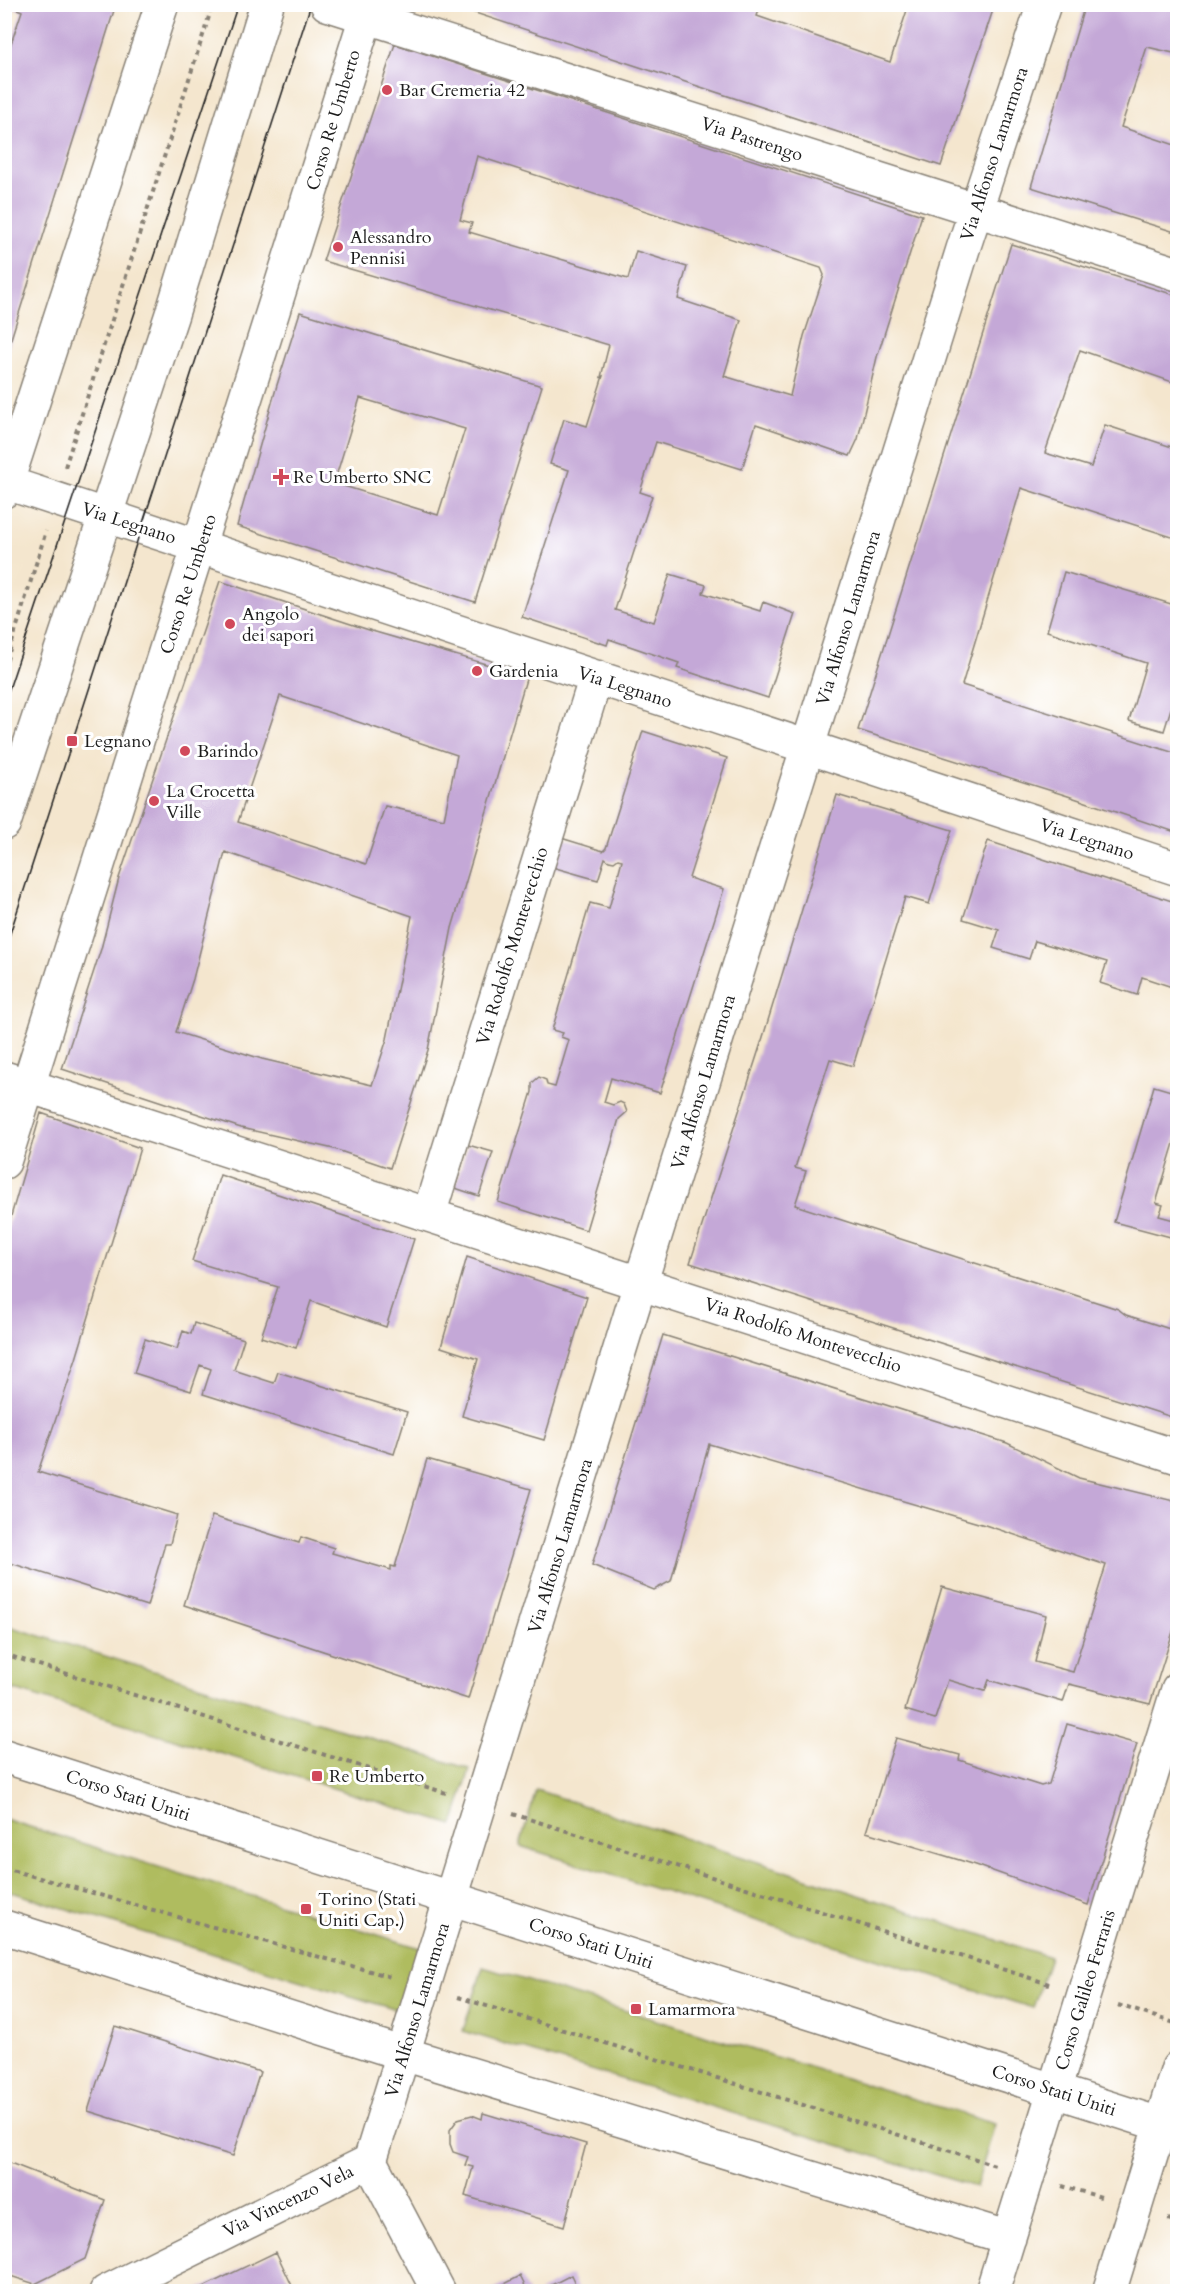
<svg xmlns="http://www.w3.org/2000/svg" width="1182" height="2296" viewBox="0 0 1182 2296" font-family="Cardo,serif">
<rect width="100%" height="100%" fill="#fff"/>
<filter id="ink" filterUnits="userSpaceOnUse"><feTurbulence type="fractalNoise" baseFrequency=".0167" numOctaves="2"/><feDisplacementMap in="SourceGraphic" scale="12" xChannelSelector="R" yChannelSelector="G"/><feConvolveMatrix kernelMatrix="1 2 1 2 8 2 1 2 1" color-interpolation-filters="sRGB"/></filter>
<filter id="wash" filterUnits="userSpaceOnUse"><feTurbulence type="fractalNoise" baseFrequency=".008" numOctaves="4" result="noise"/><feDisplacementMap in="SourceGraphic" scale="24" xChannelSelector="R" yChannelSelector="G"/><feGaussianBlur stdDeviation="1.35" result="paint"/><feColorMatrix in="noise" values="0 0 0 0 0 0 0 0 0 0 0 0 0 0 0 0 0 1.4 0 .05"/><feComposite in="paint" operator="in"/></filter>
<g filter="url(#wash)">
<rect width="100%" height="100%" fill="#f4e6ce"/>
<path fill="#afbc5e" stroke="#666c3d" stroke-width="1.5" d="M5,1625L470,1769L453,1825L5,1687Z
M536,1790L1050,1957L1033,2008L520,1846Z
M4,1819L420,1948L400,2011L5,1890Z
M483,1967L995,2124L976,2187L463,2031Z"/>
<g id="blocks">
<path fill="#c4a8d7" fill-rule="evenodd" d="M4,4H116L5,358L4,64L22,11Z
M448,4H761L757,16L890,62L909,4H995L941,166Z
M1085,4H1171L1170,7L1178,9V54L1147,47L1121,127L1178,146V233L1031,187Z
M395,44L922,215L877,357L858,439L850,456L756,424L742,469L656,442L640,492L652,496L615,610L654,622L670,574L706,585L703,593L760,611L763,602L795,614L768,698L677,668L679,663L609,639L607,645L522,617L569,470L550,464L564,419L587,426L603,376L601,377L609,345L323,261ZM477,156L821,268L824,275L804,336L790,396L724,376L741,320L678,299L687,267L636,251L628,279L469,232L472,223L460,220Z
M1011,244L1178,296V384L1080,350L1045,453L1091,467L1105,425L1178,449V539L1021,488L962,685L1178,754V833L1068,796L858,730Z
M300,312L542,386L475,602L237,526L277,385ZM360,398L465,429L438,515L334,483Z
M1064,572L1178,606V686L1164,731L1129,721L1146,663L1047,631Z
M220,581L372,631L527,676L452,928L428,1050L390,1168L334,1149L241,1128L62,1069L101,949L119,878ZM280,696L457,755L444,819L385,806L366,864L238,822ZM225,852L412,916L387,1039L372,1085L262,1059L176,1032L193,979Z
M643,731L727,758L689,878L724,889L660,1093L611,1078L604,1102L613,1105L620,1102L624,1104L627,1112L619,1119L586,1230L498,1202L532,1092V1083L539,1077L546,1080L547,1085L555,1087L569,1040L561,1037L563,1033L552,1030L590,903L609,908L622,860L618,859L614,862L609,861L605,858L598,880L552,867L561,838L603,851L606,848Z
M837,795L952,830L929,904L905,897L853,1066L830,1059L795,1168L806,1171L795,1205L1118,1309L1126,1315L1170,1329L1178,1308V1419L690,1263L763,1037Z
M988,841L1178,903V989L1142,977L1137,995L1100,983L1107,962L1035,941L1029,959L993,948L999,930L963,919Z
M1154,1086L1178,1093V1130L1156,1203L1163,1205L1159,1216L1178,1221V1239L1114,1222Z
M41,1113L140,1148L76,1359L38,1472L177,1515L170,1544H165L147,1606L4,1561V1240Z
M468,1145L493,1152L479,1196L455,1188Z
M220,1175L414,1239L386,1327L311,1301L296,1348L261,1337L278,1287L192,1261Z
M467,1257L587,1297L544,1440L462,1416L478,1359L441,1347Z
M194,1323L244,1339L234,1370L274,1383L278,1372L407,1412L394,1454L203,1394L211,1369L200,1365L191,1391L134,1373L145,1339L177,1349L183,1331L191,1334Z
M663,1335L1007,1443L1079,1478L1178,1502V1616L1150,1704L1069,1684L1063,1702L989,1680L985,1691L948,1680L935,1719L905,1710L942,1587L1046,1615L1035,1662L1073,1672L1106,1565L985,1525L709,1444L671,1581L654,1590L592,1565Z
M427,1459L531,1489L468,1699L184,1605L212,1516L299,1543L301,1537L334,1548L332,1553L391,1570V1566L395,1567Z
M1067,1724L1137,1744L1088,1905L976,1865L866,1832L896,1738L960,1755L959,1760L1041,1786L1049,1784Z
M115,2026L260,2072L233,2156L88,2111Z
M483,2113L586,2144L564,2226L465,2196L473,2167L465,2165L468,2157L453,2152L450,2144V2130L458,2119L472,2115L482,2119Z
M5,2161L105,2200L85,2259L35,2284L4,2274Z
M276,2252L295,2292H193Z
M571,2275L579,2292H538Z
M520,2276L528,2292H489Z"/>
</g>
</g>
<g filter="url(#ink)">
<use href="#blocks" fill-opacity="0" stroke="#888175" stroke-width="1.5"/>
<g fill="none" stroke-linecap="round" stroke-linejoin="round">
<g stroke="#888175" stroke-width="36">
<path id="street" d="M327,4L1178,274
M4,482L1178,869
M4,491L162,4
M4,1078L1178,1457
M4,1162L370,4
M429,1214L596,677
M4,1927L404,2054L1009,2238
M370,2161L631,1313L963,249L1044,4
M370,2161L439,2292
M106,2292L370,2161
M992,2292L1178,1689"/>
</g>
<g stroke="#888175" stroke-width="36">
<path id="secondary" d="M4,823L172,314L267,4
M4,1756L1178,2130
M1109,2292L1178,2068"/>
</g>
<path stroke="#888175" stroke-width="4" stroke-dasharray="4.5 4.5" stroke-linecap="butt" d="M65,467L213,4
M4,669L46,531
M4,1654L446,1793
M513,1814L1049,1984
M4,1868L391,1977
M458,1997L995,2165
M1118,2005L1178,2024
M1062,2186L1101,2197
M1168,2219L1178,2222"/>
<use href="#street" stroke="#fff" stroke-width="33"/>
<use href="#secondary" stroke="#fff" stroke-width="33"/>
<path stroke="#1c1c1c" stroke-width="1.5" d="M4,704L238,4
M4,952L311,4"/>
</g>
</g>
<g fill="#d1495b" stroke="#fff" stroke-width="2">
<circle cx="387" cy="90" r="6"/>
<circle cx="338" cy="247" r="6"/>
<path d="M278 468h6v6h6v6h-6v6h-6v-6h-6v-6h6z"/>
<circle cx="230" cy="624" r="6"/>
<circle cx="477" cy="671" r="6"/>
<rect x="66" y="735" width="12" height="12" rx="3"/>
<circle cx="185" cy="751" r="6"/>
<circle cx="154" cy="801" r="6"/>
<rect x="311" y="1770" width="12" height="12" rx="3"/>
<rect x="300" y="1903" width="12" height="12" rx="3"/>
<rect x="630" y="2003" width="12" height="12" rx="3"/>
</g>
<g text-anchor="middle" stroke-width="6" stroke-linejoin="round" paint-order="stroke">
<g font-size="18" fill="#1c1c1c" stroke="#fff" text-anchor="start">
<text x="399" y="96">Bar Cremeria 42</text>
<text x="350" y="243">Alessandro<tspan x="350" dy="21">Pennisi</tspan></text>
<text x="293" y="483">Re Umberto SNC</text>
<text x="242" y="620">Angolo<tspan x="242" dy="21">dei sapori</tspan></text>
<text x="489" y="677">Gardenia</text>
<text x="84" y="747">Legnano</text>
<text x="197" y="757">Barindo</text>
<text x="166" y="797">La Crocetta<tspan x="166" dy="21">Ville</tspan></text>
<text x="329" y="1782">Re Umberto</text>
<text x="318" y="1905">Torino (Stati<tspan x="318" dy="21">Uniti Cap.)</tspan></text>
<text x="648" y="2015">Lamarmora</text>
</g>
<g font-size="18" fill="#1c1c1c" stroke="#fff">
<text transform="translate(333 120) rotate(-73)" y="6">Corso Re Umberto</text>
<text transform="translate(752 139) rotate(18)" y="6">Via Pastrengo</text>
<text transform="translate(994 154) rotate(-72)" y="6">Via Alfonso Lamarmora</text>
<text transform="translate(129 523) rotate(18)" y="6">Via Legnano</text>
<text transform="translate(188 584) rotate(-72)" y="6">Corso Re Umberto</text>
<text transform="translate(848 618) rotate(-73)" y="6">Via Alfonso Lamarmora</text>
<text transform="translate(625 687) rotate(18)" y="6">Via Legnano</text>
<text transform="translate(1087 839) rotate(18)" y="6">Via Legnano</text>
<text transform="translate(512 946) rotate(-73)" y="6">Via Rodolfo Montevecchio</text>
<text transform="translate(703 1082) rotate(-73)" y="6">Via Alfonso Lamarmora</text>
<text transform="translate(803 1335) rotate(18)" y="6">Via Rodolfo Montevecchio</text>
<text transform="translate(560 1546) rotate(-73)" y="6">Via Alfonso Lamarmora</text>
<text transform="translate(128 1795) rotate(18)" y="6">Corso Stati Uniti</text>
<text transform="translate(591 1943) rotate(18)" y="6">Corso Stati Uniti</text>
<text transform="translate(1085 1990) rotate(-73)" y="6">Corso Galileo Ferraris</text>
<text transform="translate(417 2010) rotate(-73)" y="6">Via Alfonso Lamarmora</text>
<text transform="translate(1054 2090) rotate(18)" y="6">Corso Stati Uniti</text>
<text transform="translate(288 2201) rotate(-26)" y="6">Via Vincenzo Vela</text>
</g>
</g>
<rect width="1182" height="2296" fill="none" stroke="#fff" stroke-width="24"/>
</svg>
